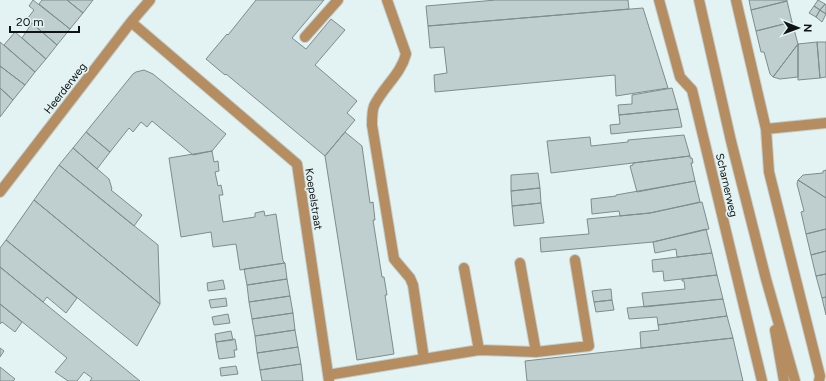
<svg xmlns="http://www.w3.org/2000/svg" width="826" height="381" viewBox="0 0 826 381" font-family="Figtree,sans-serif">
<rect width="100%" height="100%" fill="#e3f3f4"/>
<path fill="#bfcecf" stroke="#7d8c8d" d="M33,0L70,29L57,45L27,19L34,10L29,6Z
M42,0H67L83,13L70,29L39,4Z
M67,0H93L83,13Z
M256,0H324L292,38L306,49L331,19L345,30L315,65L357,101L347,113L355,120L325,156L226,74L225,75L206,59L227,34L228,35Z
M496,0H628L629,9L428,26L426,6Z
M749,0H787V1L751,10Z
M818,0L825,4L820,10L814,6Z
M787,1L792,22L756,31L751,10Z
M825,4L826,5V14L820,10Z
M814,6L820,10L816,17L809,13Z
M643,8L668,88L616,96L615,75L435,92L434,75L447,73L444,47L430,48L428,26Z
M820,10L826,14L822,22L816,17Z
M792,22L798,44L773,77L770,74L764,52H761L756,31Z
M32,23L57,45L46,59L22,38Z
M15,32L46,59L35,72L4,45Z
M0,42L35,72L25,85L0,66Z
M817,42H826V77L820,78Z
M817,42L820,78L798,80V44Z
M798,44V77L780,79L773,77Z
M0,66L25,85L13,100L0,88Z
M144,70L153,74L226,134L212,151L193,155L152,121L147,127L141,122L133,132L129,128L110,152L86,132L133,74L136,72Z
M0,88L13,100L0,117Z
M672,88L678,109L619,115L618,105L632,104V95Z
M678,109L682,127L611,134L610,125L620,124L619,115Z
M86,132L110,152L97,169L73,148Z
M345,132L362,146L370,203L373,202L375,220H373L382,277H384L387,295H385L394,354L357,360L325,156Z
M684,135L690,156L551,173L547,141L590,137L591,146L628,142V140Z
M73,148L109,179L112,189L111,190L142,215L134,226L59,165Z
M212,151L214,162L218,161L219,171L215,172L218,186L221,185L223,195H219L223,222L255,217V213L264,211L265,216L276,214L283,261L285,263L240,270L236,244L213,247L211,232L181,237L169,158Z
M690,156V158H692L693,163H691L695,181L637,192L630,166L633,165V163Z
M59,165L158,245L160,304L34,200Z
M826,170V198L798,180L803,175L823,173V171Z
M538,173L540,188L511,191V175Z
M798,180L826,198V229L806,234L801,212L804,211L797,184Z
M695,181L700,202L650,213L620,216L619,211L592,214L591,199L616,196V195Z
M540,188L541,203L512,206L511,191Z
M34,200L160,304L137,346L6,240Z
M702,202L709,229L653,242L541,252L540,238L589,234L587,219L650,213Z
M541,203L544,223L514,226L512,206Z
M706,229L712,253L677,257L676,249L655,253L653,242Z
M826,229V251L811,255L806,234Z
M6,240L77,298L66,313L47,297L43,302L0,267V248Z
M826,251V274L816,276L811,255Z
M712,253L717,275L664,281L663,271L653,272L652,260Z
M285,263L287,279L247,285L244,269Z
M0,267L43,302L140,381H90L92,378L84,372L77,381H68L55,372L67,358L0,304Z
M826,274V297L822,298L816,276Z
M717,275L723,299L644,307L642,293L685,289L684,281H682V279Z
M287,279L290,296L249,302L247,285Z
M223,280L225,289L208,291L207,283Z
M611,289L612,300L594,302L592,291Z
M290,296L293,313L252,319L249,302Z
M826,297V315L822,298Z
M226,298L227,306L211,308L209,300Z
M723,299L727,316L658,325L657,317L629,319L627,308Z
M612,300L614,310L596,312L594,302Z
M0,304L22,322L15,332L2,322L0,324Z
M293,313L295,330L255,336L252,319Z
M228,314L230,323L214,325L212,317Z
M727,316L733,338L641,348L640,332L659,330L658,325Z
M295,330L298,347L257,353L255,336Z
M231,331L233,340L216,342L215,334Z
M733,338L743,381H527L525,361Z
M235,339L237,350H234L235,357L219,359L216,342Z
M298,347L301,364L260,370L257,353Z
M0,348L4,351L0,357Z
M301,364L303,381H262L260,370Z
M236,366L238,374L221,376L220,368Z
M0,367L15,379L13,381H0Z"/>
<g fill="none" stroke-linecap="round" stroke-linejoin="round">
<g stroke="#c1cfd0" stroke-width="12">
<path id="minor" d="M659,0L680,77L692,90L762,381
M699,0L731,141L766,279L795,381
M736,0L766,129L769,172L820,376L819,381
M131,22L297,164L329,381
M305,37L338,0
M766,129L826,123
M0,192L131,22L150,0
M520,263L536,352
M464,268L479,350
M775,330L784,381
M424,359L479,350L536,352L589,346L575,260
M328,375L424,359L413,285L410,278L394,259L372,125C372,119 372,111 374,106C383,87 401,74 406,54L387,0"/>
</g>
<use href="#minor" stroke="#b68d61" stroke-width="10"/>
</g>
<g text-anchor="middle" stroke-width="3.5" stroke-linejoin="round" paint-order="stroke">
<g font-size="11" fill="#0e1414" stroke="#e3f3f4">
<text transform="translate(65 88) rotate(-52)" y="4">Heerderweg</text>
<text transform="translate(727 185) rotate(77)" y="4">Scharnerweg</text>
<text transform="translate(314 199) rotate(81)" y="4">Koepelstraat</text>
</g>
</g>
<g transform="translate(798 28) rotate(91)" stroke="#e3f3f4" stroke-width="3" paint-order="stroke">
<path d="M0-3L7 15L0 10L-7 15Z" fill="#0e1414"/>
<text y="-6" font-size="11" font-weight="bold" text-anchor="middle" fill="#0e1414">N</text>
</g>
<path d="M10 26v6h69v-6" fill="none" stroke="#0e1414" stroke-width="2"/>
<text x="16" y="26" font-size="12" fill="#0e1414" stroke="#e3f3f4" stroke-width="3" paint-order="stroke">20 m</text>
</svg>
